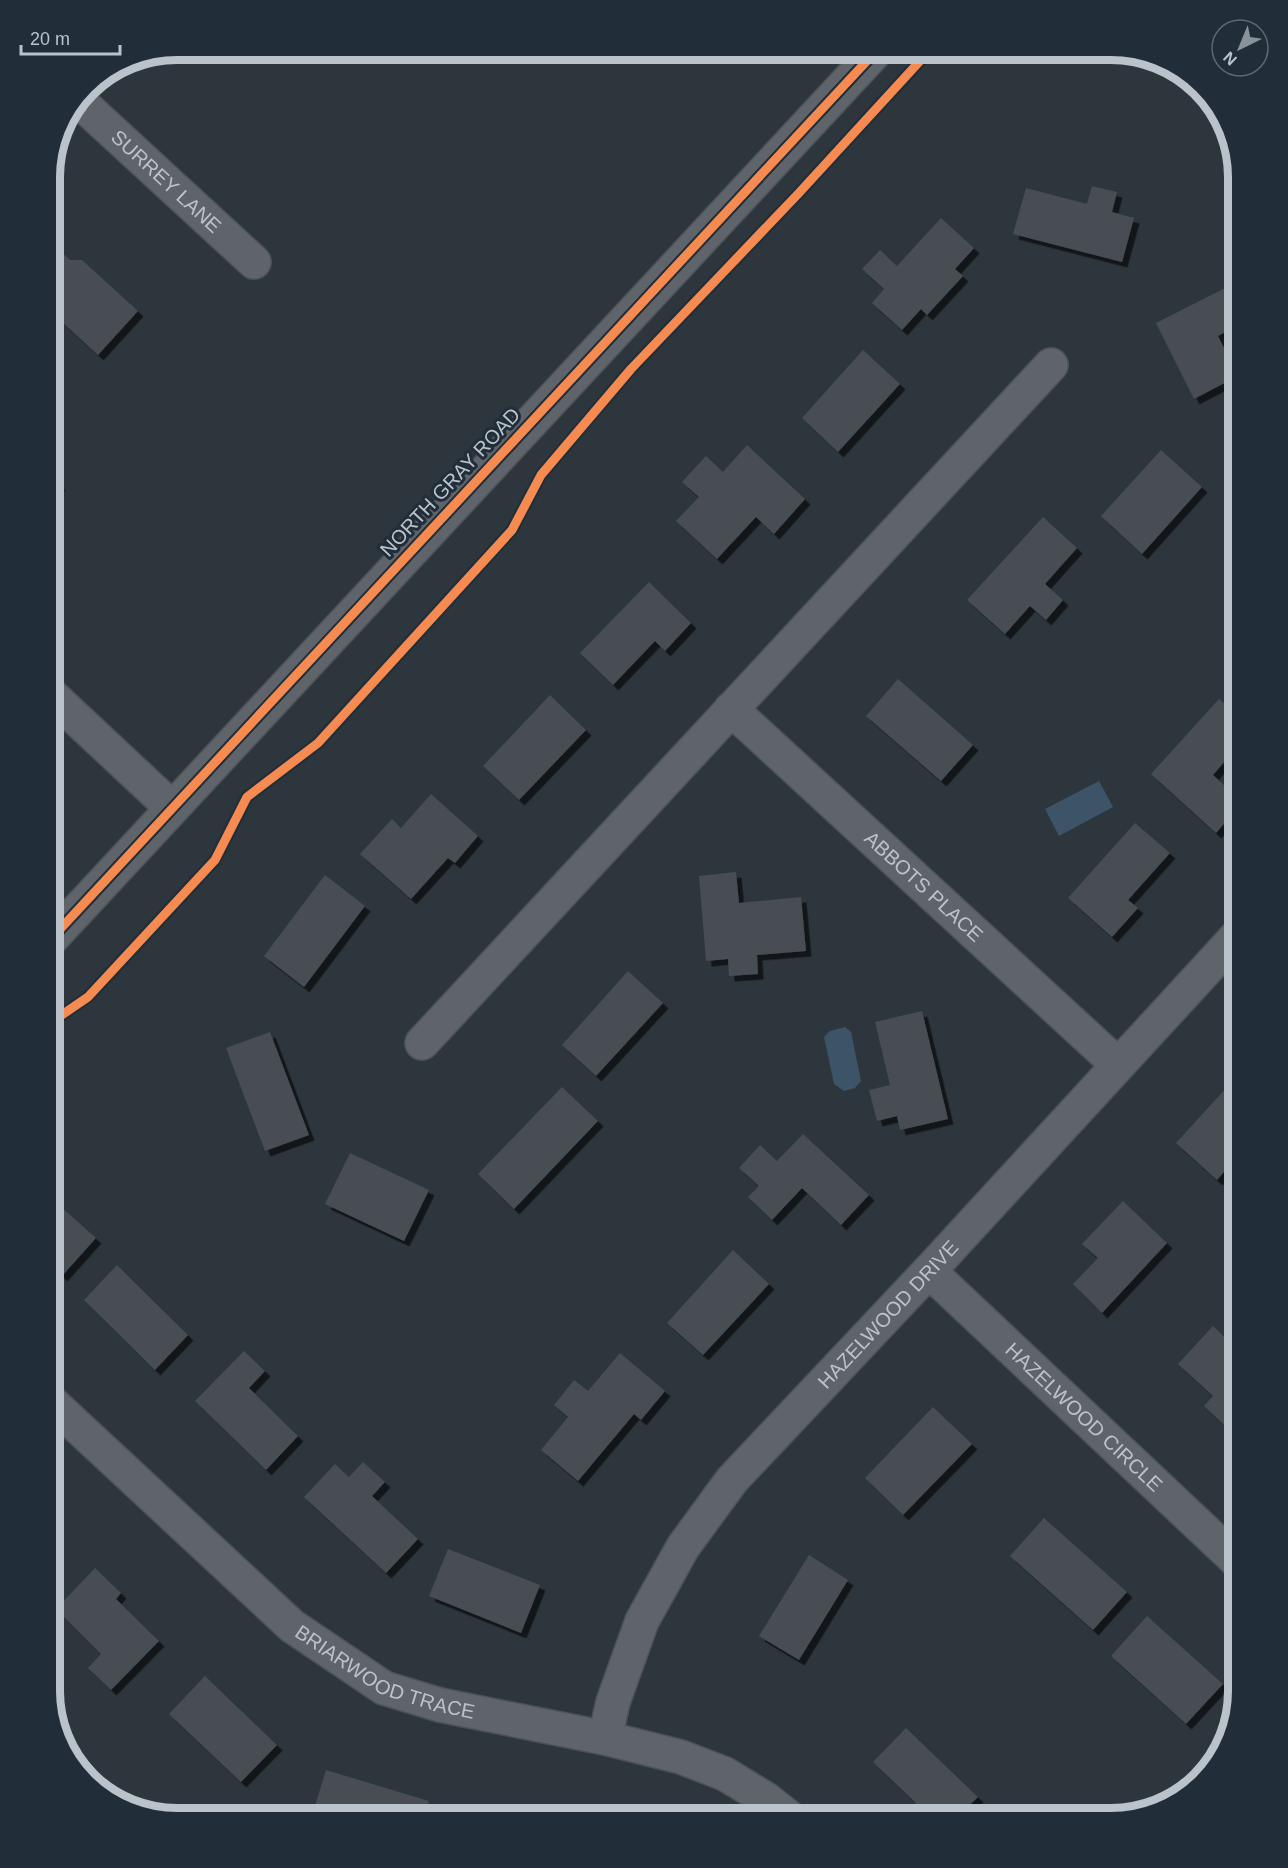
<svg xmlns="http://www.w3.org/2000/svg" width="1288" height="1868" viewBox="0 0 1288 1868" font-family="Helvetica,sans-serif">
<defs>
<filter id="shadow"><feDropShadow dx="5.5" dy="5.5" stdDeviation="0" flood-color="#0009"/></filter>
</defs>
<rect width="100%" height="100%" fill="#2e363d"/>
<path fill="#3d5367" d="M1099,781L1113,807L1059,836L1045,809Z
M845,1027L851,1032L861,1081L855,1088L844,1091L834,1084L824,1037L830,1031Z"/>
<path fill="#464d53" filter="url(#shadow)" d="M1092,186L1117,192L1112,212L1134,218L1122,262L1013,234L1026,188L1087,204Z
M941,218L974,248L955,269L963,276L927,315L921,309L902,330L872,303L884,289L862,269L880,250L897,266Z
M58,249L70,260H82L138,311L98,355L50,311V258Z
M1225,288L1238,313V325L1218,336L1238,376L1194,399L1156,323Z
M863,350L900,384L838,452L802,418Z
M747,445L805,499L774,534L756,517L717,559L676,521L699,497L682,482L706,456L723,472Z
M1161,450L1202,487L1142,554L1101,516Z
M50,477L60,485L50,493Z
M1043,517L1077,548L1045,584L1063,600L1046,620L1030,606L1005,634L967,600Z
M649,582L691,623L665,651L655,641L613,685L580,653Z
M898,679L973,745L941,781L866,716Z
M550,695L586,730L519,800L483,766Z
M1219,699L1238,716V746L1213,775L1238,798V808L1216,833L1151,774Z
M431,794L478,836L455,863L448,858L411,899L360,854L392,819L401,828Z
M1135,823L1170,853L1128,900L1138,908L1112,937L1068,898Z
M736,872L739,903L801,897L806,951L757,955L758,974L729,976L728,959L706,961L699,876Z
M325,875L365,906L304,987L264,956Z
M628,971L663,1003L596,1076L562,1045Z
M922,1011L948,1119L900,1130L897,1116L877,1121L869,1090L890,1085L875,1022Z
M270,1032L309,1135L265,1151L226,1048Z
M1238,1075V1156L1217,1180L1176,1143Z
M562,1087L598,1121L514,1209L478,1174Z
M803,1134L869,1195L841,1225L802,1188L772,1220L748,1197L759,1186L739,1168L760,1145L777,1161Z
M350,1153L429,1190L404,1241L325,1204Z
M50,1197L96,1238L62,1276L50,1265Z
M1123,1201L1167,1243L1102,1313L1073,1284L1098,1258L1082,1244Z
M733,1250L769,1284L703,1355L667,1323Z
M117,1265L188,1335L155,1370L84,1300Z
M1213,1326L1238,1350V1438L1204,1406L1213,1396L1178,1364Z
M244,1351L265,1371L249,1388L298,1436L266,1470L195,1401Z
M620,1353L665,1391L641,1420L634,1414L578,1481L541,1450L568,1417L554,1405L574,1380L588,1391Z
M933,1407L972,1444L903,1515L865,1478Z
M363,1462L385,1482L372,1496L418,1539L386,1573L304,1497L335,1464L349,1477Z
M1044,1518L1127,1592L1093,1630L1010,1556Z
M448,1549L540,1585L521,1633L429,1596Z
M809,1555L848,1580L799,1660L759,1636Z
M95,1568L121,1593L116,1599L159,1641L111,1690L88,1668L101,1654L56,1609Z
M1147,1616L1223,1684L1186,1724L1111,1656Z
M205,1676L277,1745L241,1782L169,1714Z
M906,1728L978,1797L956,1818H913L907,1813L916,1803L873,1762Z
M326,1770L429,1801L424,1818H325L328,1810L315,1806Z
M500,1813L516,1818H498Z"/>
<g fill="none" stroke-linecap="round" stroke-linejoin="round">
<g stroke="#4d5257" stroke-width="36">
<g id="minor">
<path id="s1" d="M78,100L254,262"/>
<path d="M50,694L172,808"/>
<path id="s2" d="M731,709L1118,1065"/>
<path d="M422,1043L1051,365"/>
<path id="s3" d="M929,1271L1238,1562"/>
<path id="s4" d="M50,1401L292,1626L384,1688L440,1705L605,1738L681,1757L725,1774L766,1799L790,1818"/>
<path id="s5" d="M605,1738L613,1702L642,1621L683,1547L732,1480L929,1271L1238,935"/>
</g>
</g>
<g stroke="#4d5257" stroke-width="36">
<path id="tertiary" d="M50,940L877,50"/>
</g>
<use href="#minor" stroke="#5e646a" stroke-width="33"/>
<use href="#tertiary" stroke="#5e646a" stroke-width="33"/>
<g stroke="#212d38" stroke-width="13">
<path id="cycleway" d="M50,940L877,50
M50,1023L88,997L215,860L247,797L318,743L512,530L541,475L631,369L798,194L930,50"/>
</g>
<use href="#cycleway" stroke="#f68b52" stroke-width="9"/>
</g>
<g text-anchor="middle" stroke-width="6" stroke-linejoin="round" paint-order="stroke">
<g font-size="20" fill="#bac3cc" stroke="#212d38">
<text dy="7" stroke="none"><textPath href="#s1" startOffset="120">SURREY LANE</textPath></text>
<text transform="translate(450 482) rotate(-47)" y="7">NORTH GRAY ROAD</text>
<text dy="7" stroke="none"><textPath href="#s2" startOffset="262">ABBOTS PLACE</textPath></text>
<text dy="7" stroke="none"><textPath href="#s5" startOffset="518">HAZELWOOD DRIVE</textPath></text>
<text dy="7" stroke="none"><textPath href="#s3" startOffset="213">HAZELWOOD CIRCLE</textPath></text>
<text dy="7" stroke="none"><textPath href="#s4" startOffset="436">BRIARWOOD TRACE</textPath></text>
</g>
</g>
<path d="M0 0H1288V1868H0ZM177 60H1111A117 117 0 0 1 1228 177V1691A117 117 0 0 1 1111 1808H177A117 117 0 0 1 60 1691V177A117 117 0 0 1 177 60Z" fill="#212d38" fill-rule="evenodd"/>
<path fill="none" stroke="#bac3cc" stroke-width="8" d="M177 60H1111A117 117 0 0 1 1228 177V1691A117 117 0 0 1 1111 1808H177A117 117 0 0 1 60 1691V177A117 117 0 0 1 177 60Z"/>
<g transform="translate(1240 48) rotate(223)"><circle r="28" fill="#212d38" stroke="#5e6973" stroke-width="1.5"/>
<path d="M0-4.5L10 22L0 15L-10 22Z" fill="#89929a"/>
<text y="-9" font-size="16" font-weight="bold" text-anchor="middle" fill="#bac3cc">N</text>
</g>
<path d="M21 45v9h99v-9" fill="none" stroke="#bac3cc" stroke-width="3"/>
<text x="30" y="45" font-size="18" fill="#bac3cc" stroke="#212d38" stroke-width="4.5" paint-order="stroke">20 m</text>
</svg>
